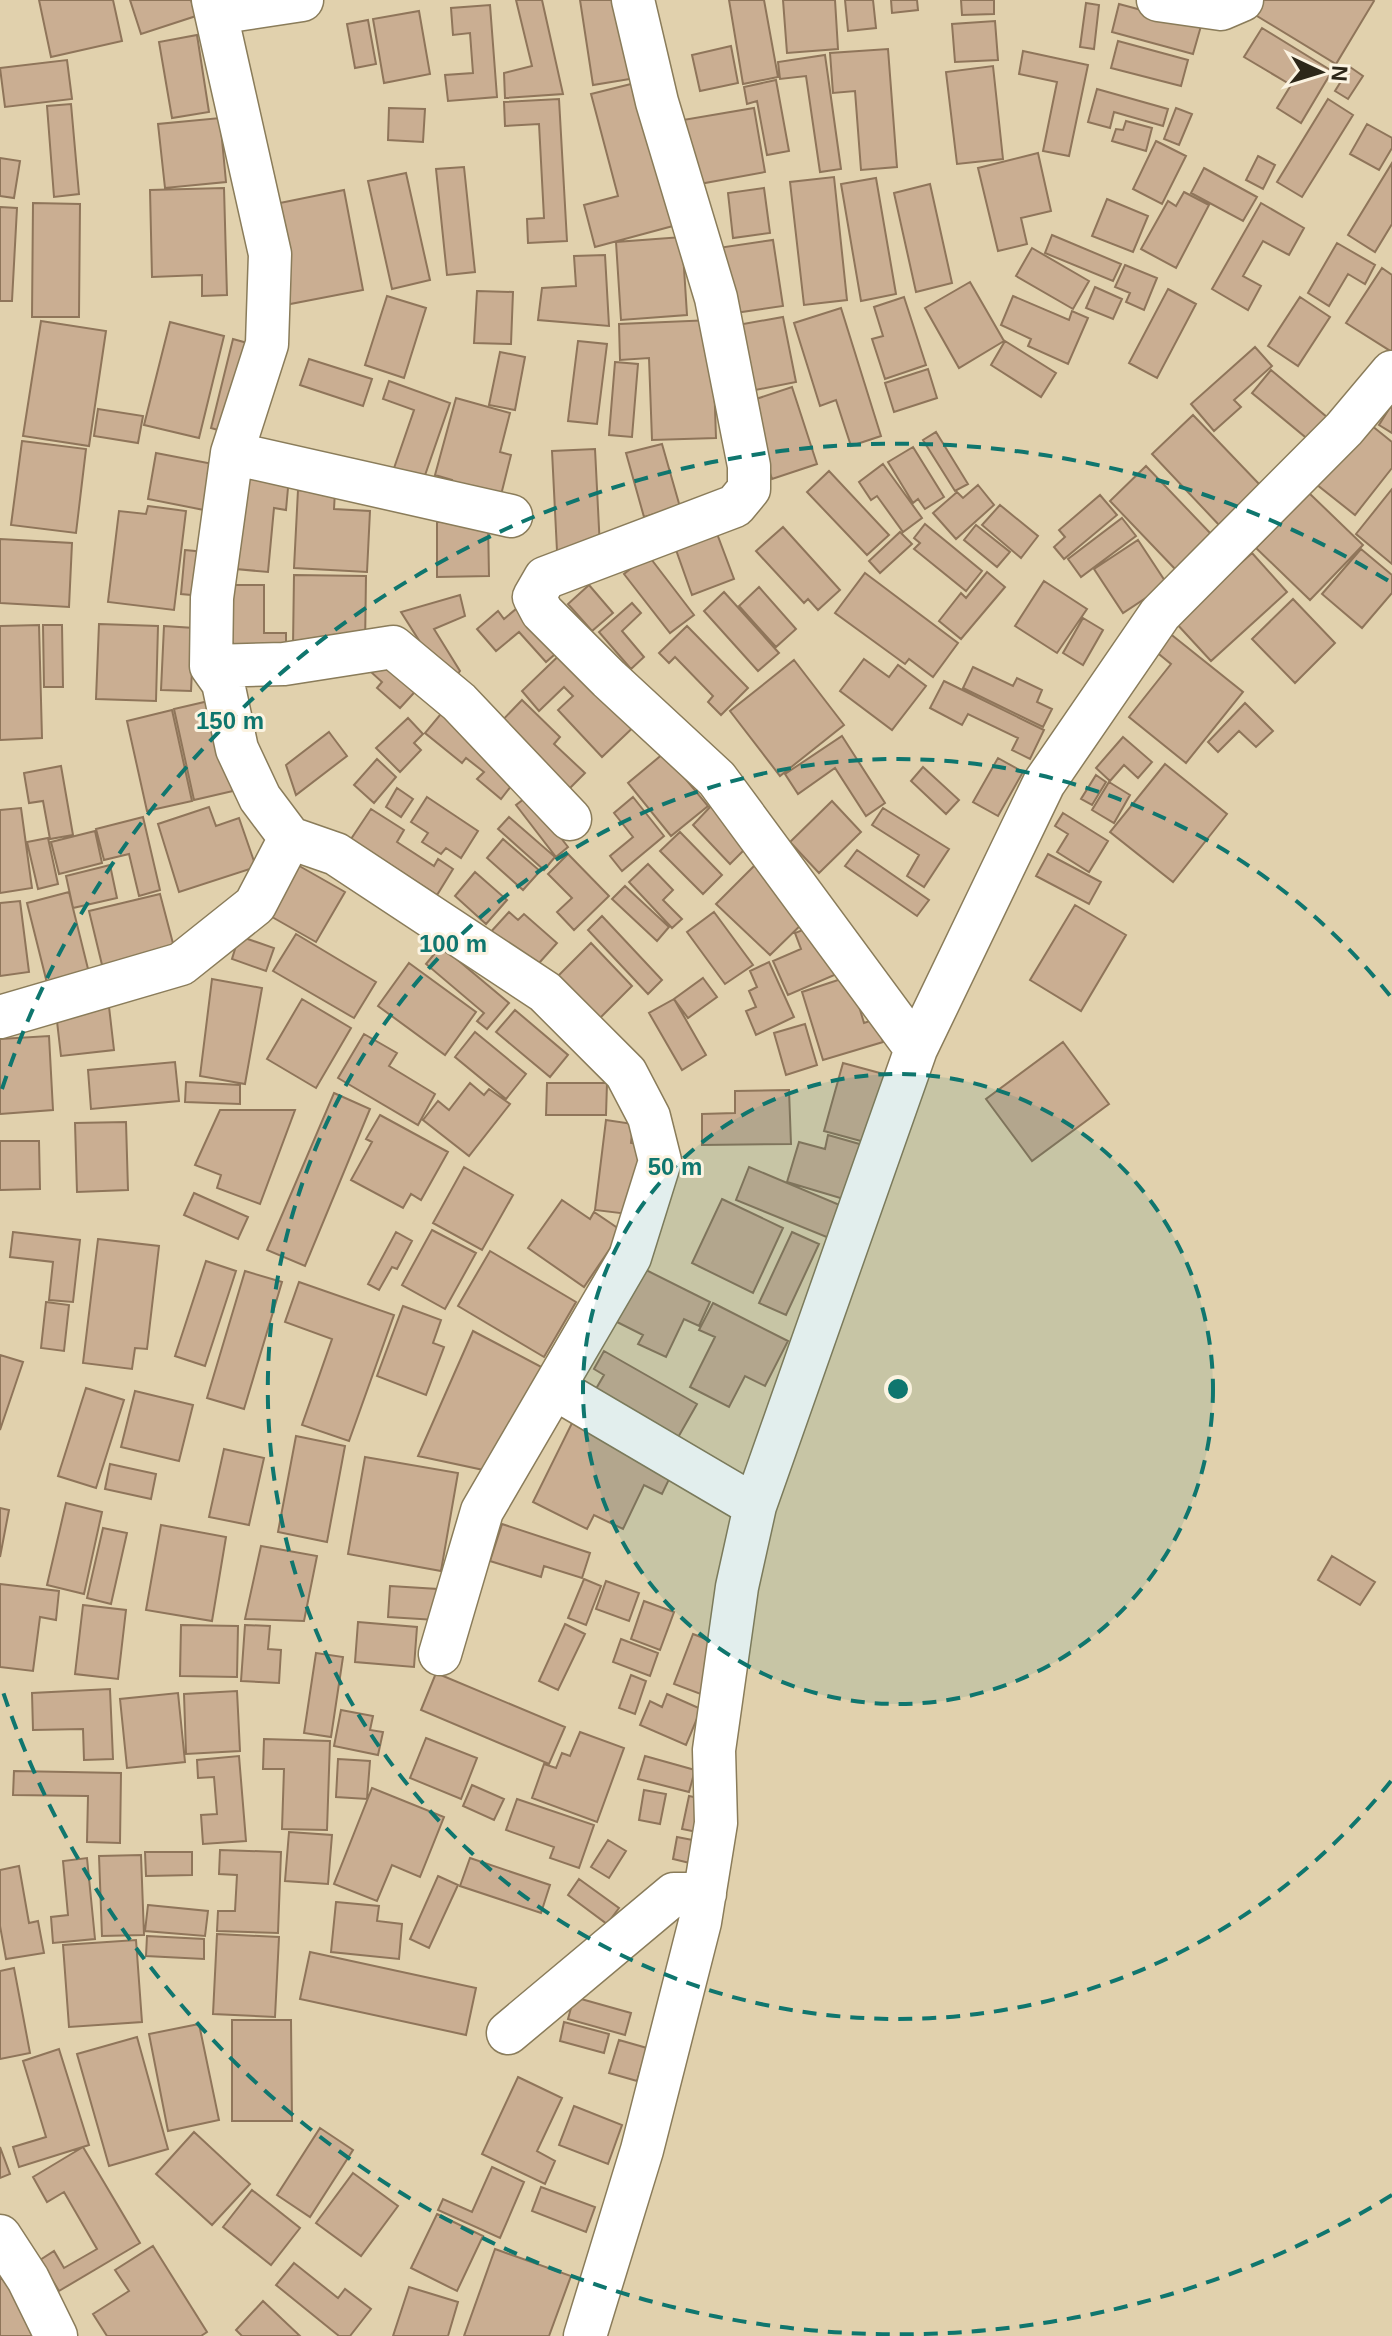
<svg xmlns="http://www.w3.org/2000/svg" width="1392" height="2336" viewBox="0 0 1392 2336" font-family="Helvetica,sans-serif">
<rect width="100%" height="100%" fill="#e1d1ad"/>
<path fill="#caae92" stroke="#8f755a" stroke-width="2" d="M39,0H113L122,41L51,57Z
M130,0H191L196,16L141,34Z
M516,0H542L563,94L505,98L504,73L532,66Z
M580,0H623L636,78L593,85Z
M729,0H764L778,77L743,84Z
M783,0H835L838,49L787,53Z
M845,0H873L876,28L848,31Z
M891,0H917L918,10L892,13Z
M961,0H994V14L962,15Z
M1260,0H1373L1374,1L1336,64L1252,13Z
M1086,3L1099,5L1094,49L1080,47Z
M1119,4L1201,26L1193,54L1112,32Z
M490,5L497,97L448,101L445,75L473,73L470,33L453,35L451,8Z
M419,11L430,74L384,83L373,19Z
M368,20L376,64L355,68L347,24Z
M995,21L998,60L955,62L952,24Z
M1262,28L1332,71L1301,123L1277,108L1291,85L1244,57Z
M197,35L209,112L172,118L159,42Z
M1118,41L1188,60L1181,86L1111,68Z
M731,46L738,83L700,91L692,55Z
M888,49L897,167L861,170L855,91L833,93L830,53Z
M1023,51L1088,65L1069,156L1043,151L1057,82L1019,74Z
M825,55L841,169L820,172L806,76L780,79L778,62Z
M67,60L72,99L5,107L0,68Z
M993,66L1003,159L957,164L946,72Z
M1350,67L1363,76L1348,99L1335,91Z
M776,80L789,151L767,155L757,101L747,104L744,87Z
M635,83L673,226L595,247L584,205L618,196L591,94Z
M1097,89L1168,109L1163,126L1114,112L1110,128L1088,122Z
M559,99L567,241L528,243L527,219L544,218L539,124L505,126L504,102Z
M1328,99L1353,115L1302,197L1277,182Z
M71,104L79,194L54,197L47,106Z
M389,108L425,109L423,142L388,140Z
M754,108L765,172L694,185L683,120Z
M1176,108L1192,114L1179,145L1164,139Z
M220,118L226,182L165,188L158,124Z
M1126,121L1152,128L1146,151L1112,141L1116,129L1123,130Z
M1367,124L1392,138V148L1379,170L1350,154Z
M1156,141L1186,156L1162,204L1133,189Z
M1038,153L1051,211L1021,218L1027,244L998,251L978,168Z
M1258,156L1275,165L1263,189L1246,180Z
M0,158L20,161L14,198L0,196Z
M1392,163V224L1375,252L1348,235Z
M464,167L475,272L447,275L436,169Z
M1204,168L1257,197L1243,221L1191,193Z
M406,173L430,280L392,289L368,181Z
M834,177L847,300L804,305L790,182Z
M876,178L896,294L861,301L841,184Z
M930,184L952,283L916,292L894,193Z
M224,188L227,295L202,296V275L152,277L150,190Z
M764,188L770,233L733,238L728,193Z
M344,190L363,290L285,305L265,206Z
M1184,192L1209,205L1176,268L1141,249L1168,201L1176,206Z
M1107,199L1148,216L1133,252L1092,236Z
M33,203L80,204L79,317H32Z
M1261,203L1304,228L1289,255L1263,241L1243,276L1261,286L1248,310L1212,289Z
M0,207L17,208L12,301H0Z
M1052,235L1121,264L1113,281L1045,253Z
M682,237L687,315L621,320L616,242Z
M773,240L783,306L728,314L718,248Z
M1337,243L1375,265L1365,284L1348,274L1329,306L1308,293Z
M1032,248L1089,281L1073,309L1016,276Z
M605,255L609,326L538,320L542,288L576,286L574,256Z
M1125,265L1157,278L1144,310L1126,302L1130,293L1115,287Z
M1382,268L1392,275V352L1346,323Z
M970,282L1004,341L959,368L925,308Z
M1095,287L1122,299L1113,319L1086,308Z
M1168,289L1196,304L1157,378L1129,363Z
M477,291L513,292L511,344L474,343Z
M387,296L426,308L404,378L365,365Z
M1013,296L1069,320L1072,311L1088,318L1068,364L1028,346L1031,339L1001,325Z
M904,297L926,365L885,379L872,339L883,336L874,307Z
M1300,297L1330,317L1298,366L1268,346Z
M841,308L881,436L851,446L836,400L820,406L794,323Z
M783,317L796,382L745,392L732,326Z
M712,320L716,438L652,440L649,358L620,360L619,324Z
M41,321L106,331L89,446L23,436Z
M170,322L224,336L199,438L144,425Z
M233,339L251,344L229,433L211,428Z
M578,341L607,344L597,424L568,421Z
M1005,341L1056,373L1041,397L991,365Z
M1255,347L1272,366L1234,400L1241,407L1214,431L1191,404Z
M500,352L525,357L515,410L489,405Z
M309,359L372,379L363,406L300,385Z
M615,362L638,364L632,437L609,435Z
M928,369L937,398L894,412L885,383Z
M1271,370L1328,418L1310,441L1252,393Z
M389,381L450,403L423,481L393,471L414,410L383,399Z
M792,387L817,464L772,479L747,402Z
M456,398L510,413L500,452L511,455L498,507L448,493L452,480L435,475Z
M1392,404V433L1379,425Z
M98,409L143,416L138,443L94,436Z
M1193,415L1261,486L1220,526L1152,454Z
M1366,421L1392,442V468L1355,515L1316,484Z
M936,432L968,484L955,491L923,440Z
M22,441L86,449L76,533L11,525Z
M662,444L680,507L644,517L626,453Z
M913,447L944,497L925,509L918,499L913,503L888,462Z
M595,449L600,548L557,551L552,451Z
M156,453L213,464L204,510L148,499Z
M883,464L922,518L903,532L877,496L871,500L859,482Z
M1146,466L1212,535L1176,570L1110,501Z
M829,471L889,535L867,555L807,492Z
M245,473L289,477L286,510L274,508L268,572L236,569Z
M978,485L994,505L956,539L933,513L957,492L963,498Z
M1392,489V564L1356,534Z
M298,490L335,491L334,509L370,511L367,572L294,568Z
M1309,493L1363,545L1310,600L1256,548Z
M1100,495L1117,515L1064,559L1054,547L1065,537L1059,530Z
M1000,505L1038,536L1021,558L982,525Z
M148,506L186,511L174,610L108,602L119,511L146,514Z
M1122,518L1136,536L1081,577L1068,559Z
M488,521L489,576L437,577V522Z
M925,524L982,571L966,591L914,549L920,543L914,538Z
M976,525L1010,552L997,567L964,540Z
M783,527L840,590L818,610L808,599L804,603L756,551Z
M716,531L734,579L692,595L675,547Z
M900,532L912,544L880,573L869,561Z
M0,539L72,543L69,607L0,603Z
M1138,540L1167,584L1123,613L1094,569Z
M1361,549L1392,575V593L1362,628L1322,594Z
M185,550L205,552L202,596L181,594Z
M1252,553L1287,592L1211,661L1175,622Z
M648,555L694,615L670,633L624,574Z
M987,572L1005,587L961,639L939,621L961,593L966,598Z
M865,573L958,643L933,677L909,659L905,664L835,613Z
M294,575L366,576L365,647L293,646Z
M1044,581L1087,609L1057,653L1015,626Z
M232,585H264V633H286V660L231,659Z
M589,585L613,613L592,631L568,604Z
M759,587L796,629L776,647L739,606Z
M724,592L779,653L758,671L704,611Z
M460,595L465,616L434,629L460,671L448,686L401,612Z
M1293,599L1335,643L1295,683L1252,639Z
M632,603L641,613L622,631L644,657L631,669L599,632Z
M522,604L561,649L546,662L519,632L496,651L477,629L498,611L504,619Z
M1083,618L1103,630L1083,665L1063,653Z
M99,624L158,626L156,701L96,699Z
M39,625L42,738L0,740V626Z
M43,625H62L63,687H44Z
M164,626L194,628L191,691L161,690Z
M687,626L748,688L721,715L708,702L713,696L675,657L669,663L659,653Z
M1168,632L1243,692L1186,763L1129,717L1171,664L1154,650Z
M571,644L642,719L602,757L558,710L573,696L564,687L539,711L522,691Z
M388,652L423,683L400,708L377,688L382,682L371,672Z
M864,659L889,677L898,665L926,686L892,730L840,691Z
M794,660L844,725L780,776L730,711Z
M973,667L1013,686L1017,678L1042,690L1037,702L1052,709L1043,727L963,688Z
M944,681L1044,730L1030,759L1012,750L1018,738L968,714L962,725L930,708Z
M213,700L233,791L194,800L174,709Z
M522,700L560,737L554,744L585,773L562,796L494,729Z
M1245,703L1273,731L1256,747L1239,731L1218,752L1208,742Z
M445,709L522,772L501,799L477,779L484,772L466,758L462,763L425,733Z
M172,710L192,801L147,811L127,721Z
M408,718L423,734L414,743L421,750L400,772L376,748Z
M329,732L347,756L296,795L286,765Z
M842,736L885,803L866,816L835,768L798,794L785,774Z
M1123,737L1152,762L1138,778L1124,765L1110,781L1096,768Z
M664,753L708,806L671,836L628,783Z
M998,758L1023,772L998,816L973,802Z
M377,759L396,777L374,803L354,785Z
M1165,764L1227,814L1173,882L1110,832Z
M61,766L73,835L50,839L43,801L29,803L24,773Z
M923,767L959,800L946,814L911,781Z
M1096,775L1106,782L1092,805L1081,799Z
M1109,782L1130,795L1114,823L1092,810Z
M397,788L413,799L401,817L386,807Z
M528,796L568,847L556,857L516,805Z
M427,797L478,831L461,858L446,848L441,854L422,842L428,833L411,822Z
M633,797L664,836L622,871L610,856L633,837L614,813Z
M832,801L861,832L819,873L790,842Z
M711,806L749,845L730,864L693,825Z
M209,807L216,826L239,818L256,867L179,892L158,824Z
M21,808L32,888L0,893V810Z
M883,808L949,849L924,887L907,876L919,855L872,825Z
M371,809L404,830L397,842L434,866L438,859L453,869L437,895L351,839Z
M1063,813L1108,841L1089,872L1057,852L1068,834L1055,826Z
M143,817L160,890L139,896L129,854L104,860L96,829Z
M509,817L555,857L544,870L498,829Z
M95,831L102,863L59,874L51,842Z
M680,832L722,875L703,894L660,851Z
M48,838L58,884L38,889L27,842Z
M503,839L540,871L523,890L487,858Z
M857,850L929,900L917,916L845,866Z
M568,854L609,896L574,930L557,912L572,898L548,874Z
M1048,854L1101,882L1089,904L1036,876Z
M287,859L345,892L316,942L258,909Z
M758,862L806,920L770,955L716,904Z
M648,864L673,890L663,900L682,919L672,928L629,882Z
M110,865L117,898L73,908L66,876Z
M475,872L507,900L486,924L455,896Z
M625,886L669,927L657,941L612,899Z
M69,892L91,981L49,991L27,903Z
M160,894L175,951L103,969L89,911Z
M20,901L29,972L0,976V903Z
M1075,905L1126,935L1081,1011L1030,980Z
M509,912L518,920L524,914L557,943L531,972L488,935Z
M714,912L753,965L725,984L687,932Z
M602,916L662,980L648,994L588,930Z
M818,924L839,973L788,995L773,961L801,949L795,933Z
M296,934L376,982L354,1018L273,971Z
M239,936L274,948L266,971L232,959Z
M591,943L632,986L597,1021L555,979Z
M441,946L509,1003L487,1029L477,1021L484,1013L426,964Z
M769,962L794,1017L756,1035L746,1011L756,1007L749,991L757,987L750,971Z
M409,963L476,1012L445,1055L378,1006Z
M850,976L864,1023L876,1019L883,1042L823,1060L802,992Z
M703,978L717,997L688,1018L674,999Z
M212,979L262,988L245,1084L200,1076Z
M108,998L114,1050L61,1056L55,1004Z
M302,999L351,1028L316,1088L267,1059Z
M674,999L706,1055L682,1070L649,1013Z
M515,1010L568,1055L550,1077L496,1032Z
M805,1024L817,1065L786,1075L774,1033Z
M475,1032L526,1074L506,1099L455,1057Z
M364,1034L397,1053L389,1066L435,1094L418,1125L338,1078Z
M49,1036L53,1110L0,1114V1039Z
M1063,1042L1109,1104L1032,1161L986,1099Z
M175,1062L179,1101L91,1109L88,1070Z
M843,1063L891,1076L872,1144L824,1131Z
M186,1082L240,1085V1104L185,1102Z
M470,1083L484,1095L489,1089L510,1104L469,1156L423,1120L438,1101L449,1110Z
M547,1083H607L606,1115H546Z
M789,1090L791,1144L702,1145V1114L735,1113V1091Z
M334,1093L370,1109L305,1266L267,1250Z
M220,1110H295L260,1204L217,1188L221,1175L195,1165Z
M380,1115L448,1152L421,1200L411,1194L403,1208L351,1180L372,1142L366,1139Z
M606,1120L633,1124L631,1143L645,1145L636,1215L595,1210Z
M126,1122L128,1190L77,1192L75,1123Z
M828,1135L863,1145L847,1200L787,1182L799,1142L825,1149Z
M0,1141H39L40,1189L0,1190Z
M464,1167L513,1195L482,1250L433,1223Z
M749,1167L842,1206L829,1238L736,1200Z
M194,1193L248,1217L238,1239L184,1215Z
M722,1199L783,1228L753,1293L692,1263Z
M562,1200L590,1219L594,1212L622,1231L584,1287L528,1248Z
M432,1230L476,1253L445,1309L402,1285Z
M13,1232L80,1240L73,1302L49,1300L53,1262L10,1257Z
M396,1232L412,1241L397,1269L392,1267L379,1290L368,1284Z
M792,1232L819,1244L786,1315L759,1303Z
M98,1239L159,1246L147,1349L135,1348L132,1369L83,1363Z
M490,1251L576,1302L544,1357L458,1306Z
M206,1261L236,1271L205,1366L175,1356Z
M640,1267L710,1302L699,1326L684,1319L666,1357L638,1344L643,1335L613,1320Z
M245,1271L282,1282L244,1409L207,1398Z
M299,1282L394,1315L349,1441L302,1425L332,1339L285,1322Z
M46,1302L69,1305L64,1351L41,1348Z
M713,1303L788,1341L765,1386L745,1376L729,1407L690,1387L715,1337L699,1330Z
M403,1306L441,1320L433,1343L444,1347L426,1395L377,1376Z
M473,1331L547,1370L493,1472L418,1456Z
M604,1351L697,1404L676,1441L593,1394L604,1375L594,1369Z
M0,1355L23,1362L0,1430Z
M86,1388L124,1400L96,1488L58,1476Z
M135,1391L193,1405L179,1461L121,1447Z
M573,1421L673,1471L662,1494L644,1485L623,1529L594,1515L587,1529L533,1502Z
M296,1436L345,1446L327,1542L278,1532Z
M224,1449L264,1458L249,1525L209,1517Z
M365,1457L458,1473L441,1571L348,1554Z
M110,1464L156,1474L151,1499L105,1489Z
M66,1503L102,1512L84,1594L47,1585Z
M0,1508L9,1510L0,1557Z
M502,1524L590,1553L582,1578L544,1566L541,1577L490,1561Z
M161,1525L226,1537L212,1621L146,1610Z
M103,1528L127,1533L111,1604L87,1598Z
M261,1546L317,1556L304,1621L245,1619Z
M1332,1556L1375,1582L1360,1605L1318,1580Z
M584,1579L601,1586L586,1625L568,1618Z
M606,1581L639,1593L629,1621L596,1609Z
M0,1584L59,1591L56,1620L40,1617L33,1671L0,1667Z
M390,1586L438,1589L436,1620L388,1617Z
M644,1601L674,1612L660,1650L631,1639Z
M83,1605L126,1610L118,1679L75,1674Z
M358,1622L417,1627L414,1667L355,1662Z
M565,1624L585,1634L558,1690L539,1681Z
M181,1625L238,1626L237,1677L180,1676Z
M245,1625L270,1626L268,1649L281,1650L279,1683L241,1681Z
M693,1634L724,1646L706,1696L674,1684Z
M621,1639L658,1653L650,1676L613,1662Z
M316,1653L343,1657L331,1737L304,1733Z
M436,1673L565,1727L549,1764L421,1710Z
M631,1675L646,1681L635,1714L619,1708Z
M110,1689L113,1759L84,1760L83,1729L33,1730L32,1693Z
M237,1691L240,1751L186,1754L184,1694Z
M178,1693L185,1762L127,1768L120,1699Z
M667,1694L701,1709L686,1745L640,1725L650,1701L662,1707Z
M341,1710L373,1716L370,1730L383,1732L378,1755L334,1746Z
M580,1732L624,1748L597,1822L532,1798L544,1764L556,1768L562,1753L570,1756Z
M426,1738L477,1758L461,1799L410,1778Z
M264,1739L330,1741L327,1830L282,1829L284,1769H263Z
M239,1756L246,1841L203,1844L201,1815L217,1814L214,1777L198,1778L197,1760Z
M645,1756L695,1770L689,1792L638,1779Z
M338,1759L370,1761L367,1799L336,1797Z
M14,1771L121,1773L120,1843L87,1842L88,1796L13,1795Z
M472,1785L504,1799L494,1820L463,1806Z
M372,1788L444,1817L420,1877L392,1865L377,1901L334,1884Z
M644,1790L666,1794L660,1824L639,1820Z
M689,1796L699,1798L702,1833L682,1829Z
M517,1799L594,1825L579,1868L550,1858L554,1847L506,1830Z
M289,1832L332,1835L328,1884L285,1881Z
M677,1837L698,1841L694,1864L673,1859Z
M608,1840L626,1851L609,1878L591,1867Z
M220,1850L281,1852L278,1933L217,1931L218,1911H235L237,1875L219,1874Z
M145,1852H192V1875L146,1876Z
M141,1855L144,1935L102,1936L99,1856Z
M87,1858L95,1939L53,1943L51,1917L68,1915L63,1861Z
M470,1858L550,1885L541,1913L460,1886Z
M19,1866L29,1923L38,1921L44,1953L6,1959L0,1926V1870Z
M438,1876L458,1885L429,1948L410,1939Z
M579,1879L619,1908L607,1924L568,1895Z
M336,1902L379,1906L377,1921L402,1924L399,1959L331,1952Z
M148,1905L208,1911L205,1936L145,1931Z
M217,1934L279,1937L275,2017L213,2014Z
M147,1936L204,1939V1959L146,1956Z
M136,1940L142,2022L69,2027L63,1945Z
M310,1952L476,1988L466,2035L300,1999Z
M14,1968L30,2053L0,2059V1971Z
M574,1997L631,2013L625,2035L568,2019Z
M232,2020H291L292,2121H232Z
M564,2022L609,2034L604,2053L560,2041Z
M199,2024L219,2120L168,2131L149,2034Z
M137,2037L168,2149L109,2166L77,2054Z
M619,2040L647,2048L637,2081L609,2073Z
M59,2049L89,2145L19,2167L13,2147L46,2137L23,2061Z
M518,2077L562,2098L537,2151L555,2161L545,2184L482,2154Z
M574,2106L622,2125L608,2164L559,2145Z
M320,2128L353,2150L310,2217L277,2195Z
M194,2132L250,2184L212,2225L156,2174Z
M0,2147L10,2174L0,2178Z
M83,2147L140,2243L59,2291L40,2260L54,2251L64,2268L97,2249L64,2192L47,2202L33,2177Z
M492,2167L524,2182L500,2238L438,2210L443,2199L472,2212Z
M353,2173L398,2206L361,2256L316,2223Z
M541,2187L595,2207L586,2232L532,2211Z
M252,2190L300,2228L271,2265L223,2227Z
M437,2214L483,2236L457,2291L411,2268Z
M153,2246L207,2332L201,2336H107L93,2314L129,2291L115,2270Z
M495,2249L571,2276L549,2336H464Z
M294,2263L338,2298L345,2289L371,2309L350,2336H339L276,2285Z
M0,2276L45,2335L43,2336H0Z
M409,2287L458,2302L448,2336H393Z
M263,2301L300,2336H242L236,2330Z"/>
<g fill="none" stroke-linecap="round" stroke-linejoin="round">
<g stroke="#8a7c5a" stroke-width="45">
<path id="street" d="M213,0L270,254L267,344L232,453L212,598L211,666L223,683L237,749L260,798L290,838L336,854L545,992L626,1073L649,1117L660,1161L630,1257L482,1511L440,1654
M633,0L657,102L716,298L749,466V489L735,506L545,578L534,597L542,612L609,679L717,779L916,1049
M1158,0L1221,9L1242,0
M216,13L302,0
M232,453L511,516
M211,666L284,664L393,647L459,702L570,819
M0,1017L181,964L255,905L290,838
M556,1389L755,1506
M508,2033L674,1894H705
M0,2236L28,2279L56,2336
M585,2336L642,2150L700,1922L716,1823L714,1750L737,1587L755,1506L916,1049L1044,783L1160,614L1344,429L1392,372"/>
</g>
<use href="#street" stroke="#fff" stroke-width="42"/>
</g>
<circle cx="898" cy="1389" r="315" fill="#0f766e" fill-opacity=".12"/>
<g fill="none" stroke="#0f766e" stroke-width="4" stroke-dasharray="14 10">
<circle cx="898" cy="1389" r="315"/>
<path d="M1391 1781A630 630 0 1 1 1391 997"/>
<path d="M1392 2195A945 945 0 0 1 2 1689M2 1089A945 945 0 0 1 1392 583"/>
</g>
<circle cx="898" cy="1389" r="12" fill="#0f766e" stroke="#fbf3e1" stroke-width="4"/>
<g font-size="24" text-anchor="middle" font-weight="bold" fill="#0f766e" stroke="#fbf3e1" stroke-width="6" stroke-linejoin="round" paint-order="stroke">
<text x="230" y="729">150 m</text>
<text x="453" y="952">100 m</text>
<text x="675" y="1175">50 m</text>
</g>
<g transform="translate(1320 72) rotate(94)" stroke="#fbf3e1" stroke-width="6" paint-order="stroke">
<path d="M0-6L14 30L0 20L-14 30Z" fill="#2d2719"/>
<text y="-12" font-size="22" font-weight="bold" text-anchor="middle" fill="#2d2719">N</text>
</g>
</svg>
